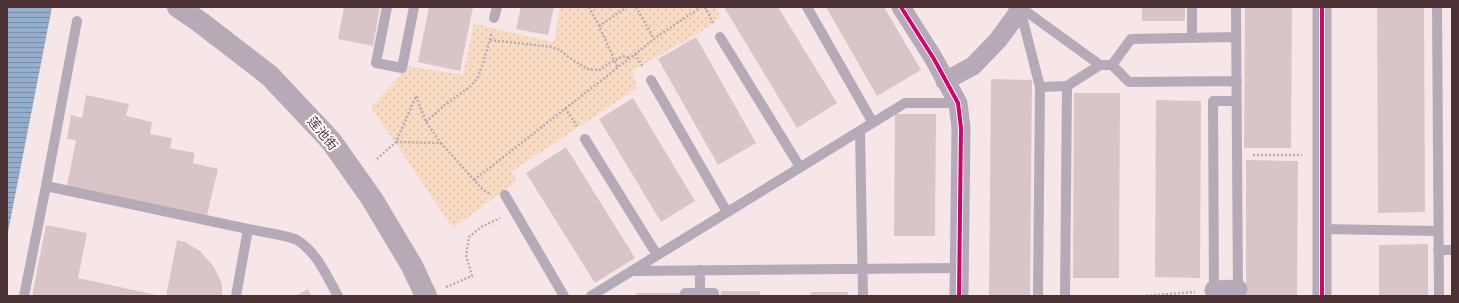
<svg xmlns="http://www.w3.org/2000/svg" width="1459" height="303" viewBox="0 0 1459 303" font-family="'Exo 2','Noto Sans SC',sans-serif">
<defs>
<pattern id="grass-dots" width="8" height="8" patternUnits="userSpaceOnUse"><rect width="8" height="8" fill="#f9dbc3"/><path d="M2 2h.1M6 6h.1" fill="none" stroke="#d7bca8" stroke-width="1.8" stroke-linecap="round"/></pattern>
<pattern id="water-rules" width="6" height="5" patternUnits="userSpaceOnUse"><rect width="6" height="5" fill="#95aecd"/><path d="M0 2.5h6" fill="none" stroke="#7c8ea7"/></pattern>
</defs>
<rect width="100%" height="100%" fill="#f7e6e8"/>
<path fill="url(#grass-dots)" d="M560,7H717L720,18L697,34L632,71L637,88L511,172L517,181L453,228L371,107L409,66L463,75L474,24L554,42Z"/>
<path fill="url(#water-rules)" d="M7,7H52L7,237Z"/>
<path fill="#d9c5c8" d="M344,7H380L373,46L338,39Z
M429,7H473L460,71L418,62Z
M521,7H554L548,35L516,29Z
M724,7H778L837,103L797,128Z
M826,7H884L921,70L877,96Z
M1142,7H1185V21H1142Z
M1245,7H1292L1291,148H1244Z
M1377,7H1424L1425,212L1378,213Z
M696,37L756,143L718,165L658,59Z
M991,79L1032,80L1030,296H989Z
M1074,93H1120L1119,278H1073Z
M86,95L129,104L126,116L152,122L150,134L172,138L170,148L195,153L193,163L218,169L207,215L67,186L76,140L67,139L71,115L82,118Z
M633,98L695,201L661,222L599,119Z
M1156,100L1201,101L1200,278L1155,277Z
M895,114H936L935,236H894Z
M566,147L635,258L595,283L526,173Z
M1246,160L1298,161L1297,296H1246Z
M46,225L87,233L78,278L161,296H32Z
M177,240L185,242L200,251L214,267L222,284V296H166Z
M1428,244V296H1379V245Z
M308,289L311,296H295Z
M721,291H760V296H721Z
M811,292H848V296H811Z
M636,293H680V296H636Z"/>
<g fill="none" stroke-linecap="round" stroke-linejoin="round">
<path stroke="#b7adb6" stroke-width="2.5" stroke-dasharray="2 2" stroke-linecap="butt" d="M589,7L599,26L618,68
M636,7L654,39
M705,7L713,23
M599,26L627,7
M490,40L552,47L560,50L567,56L587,69L601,70C608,63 616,59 625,56L629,58
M635,54L643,67
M565,108L577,126
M426,122L445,105L472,85L478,77L484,60L492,32
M441,143L483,190L489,193
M1253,155H1302
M377,159L396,142L416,96L426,122L441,143L396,142
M474,180L658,36L701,7
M446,287L472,276L466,255L469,237L481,227L500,218
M1142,296L1195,292"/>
<path stroke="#b5abb8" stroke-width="10" d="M387,7L376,63L402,68L414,7
M807,7L873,123
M1020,7L1100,65
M1236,7L1238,293
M1437,7L1439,296
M1020,9L1040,87L1038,296
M494,18L497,7
M720,37L800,167
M1192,38V7
M1112,65L1131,39L1236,37
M651,80L727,212
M1067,86L1100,65H1112L1129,82L1237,81
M1040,87L1067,86L1065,296
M860,131L863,296
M585,139L657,255
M46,186L77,21
M505,195L564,296
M248,229C259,231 290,236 297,240C317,252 327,277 338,296
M1322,229L1437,231
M1438,250H1452
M633,271L959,268
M700,293V270
M1214,294L1213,101H1236
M24,296L46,186L248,229L236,296
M591,296L905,103H958
M685,296V293H714V296"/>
<path stroke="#b5abb8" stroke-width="19" d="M901,7L934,59L958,103L961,128L959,296
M1322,7V296
M945,81L973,66L998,40L1015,17L1020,7
M1214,290L1238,289"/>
<path stroke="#b6aab7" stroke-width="22" d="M178,7L200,22L270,76L331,141L372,199L412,266L426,296"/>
<g stroke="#fff" stroke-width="6">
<path id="cycleway" d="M901,7L934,59L958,103L961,128L959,296
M1322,7V296"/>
</g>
<use href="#cycleway" stroke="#d6006c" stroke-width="4"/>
</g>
<g text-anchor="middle" stroke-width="4" stroke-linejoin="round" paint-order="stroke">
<g font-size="13" fill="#4b3034" stroke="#fff">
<text transform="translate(323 133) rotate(50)" y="5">莲池街</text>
</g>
</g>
<rect width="1459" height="303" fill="none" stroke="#4b3034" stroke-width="16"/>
</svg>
